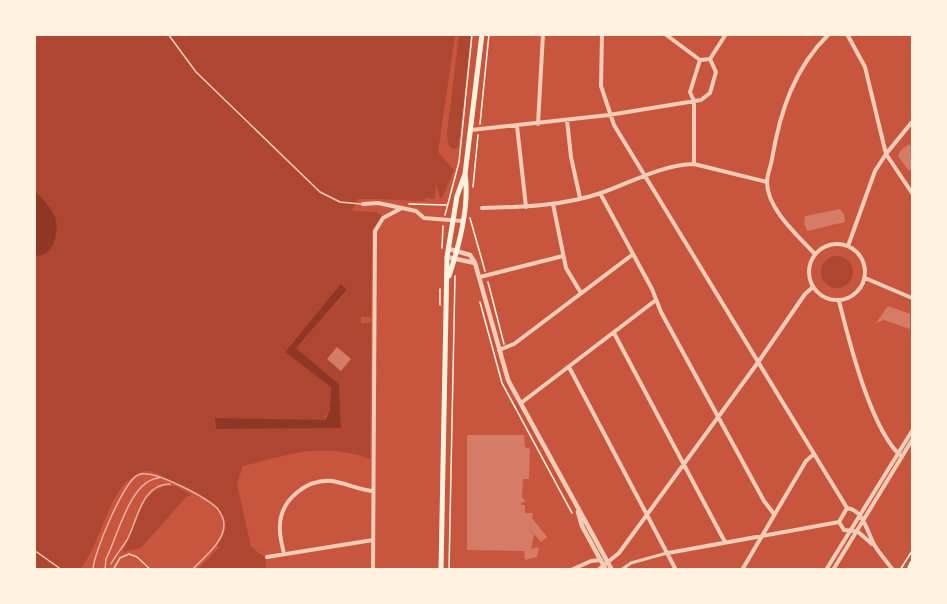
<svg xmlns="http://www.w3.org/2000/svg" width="947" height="604" viewBox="0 0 947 604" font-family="Karla,sans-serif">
<rect width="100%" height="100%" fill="#c8553d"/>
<path fill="#ae4732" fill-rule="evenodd" d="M34,35H455L438,152L454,170L442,198H440L436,184L435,199L425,198V201C400,200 383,199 358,199L352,211L376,212L383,216L372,231L371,317H361V323H371L370,459C321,442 291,454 243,466L237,484L251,547L265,557L266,567L263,569H198L219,548L217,545C242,514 205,500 183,488C172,482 161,474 149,471C110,473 103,543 80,569H35ZM342,285L347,291L296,348L339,384L341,428L216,429L239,420H325V416L330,410L331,387L285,351Z
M459,35H471L459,142L457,148L452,149L448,144L447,133Z
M821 272a16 16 0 1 1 32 0a16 16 0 1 1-32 0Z
M166,486H175L192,495L186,497L141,548L123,552C132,531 141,491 166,486Z"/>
<path fill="#8f3625" d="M35,191C42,198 51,207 55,217C60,231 53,260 34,255Z
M341,284L347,290L296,348L339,384L341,428L216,429L215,418L325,420L330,410L331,387L285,352Z"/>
<path fill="#d67c66" d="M909,144L912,149L910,152L912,155V168L909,171L898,156L900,151Z
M840,209L844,214L845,222L807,231L804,223L805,216Z
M888,306L910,314V329L884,320L876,323Z
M337,347L351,359L341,371L327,359Z
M467,435H524L525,447L530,449L529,479H523L522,497L526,502H522L521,505H525V513H533L532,518L547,537L541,542L528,527L534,535L531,549L539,547L537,557L525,560L524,551L467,550Z"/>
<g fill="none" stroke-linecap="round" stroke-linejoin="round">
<path stroke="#fff3e0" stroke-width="1.5" d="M480,124L489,34
M473,187L478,135
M409,204L446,205
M445,215L459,162L472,34
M470,218L485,271
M442,248L443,226
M488,282L504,344
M480,302L502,383L572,513
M440,305V289
M449,570L455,276
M900,570L912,551"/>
<path stroke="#f1ccb7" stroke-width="1.5" d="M168,34L196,72L320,192L340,202L361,204
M34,550L62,570
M113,570L120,558L129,554L137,557L151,570"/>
<path stroke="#f1ccb7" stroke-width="3" d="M621,570L631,563L667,553"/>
<path stroke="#f1ccb7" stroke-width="4" d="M602,34L601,86L614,125L847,508C864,510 867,533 875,546C880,554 887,562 893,570
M665,34L700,60
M847,34L865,67L886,154L875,171L848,246
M567,120L571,157L580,198
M912,122L886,154L912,193
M538,124L543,34
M517,126L526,207
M471,130L609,115L701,100L710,93L716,72L710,59
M694,164V101L690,92L700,60L710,59L726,34
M600,193L652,289L661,312L764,501L774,514
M363,204L378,203L416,211L424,218L462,221
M553,204L566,268L581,293
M482,208C522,207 563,206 601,193C632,182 661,165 694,164L767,182
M809 272a28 28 0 1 1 56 0a28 28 0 1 1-56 0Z
M815,254C798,236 767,209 767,182C767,175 771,166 772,159C780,112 794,68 829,34
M480,277L563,256
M865,278L912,298
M839,301C849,341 871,431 902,457
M614,333L725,542
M499,350L514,344L632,255
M569,367L676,570
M521,403L656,300
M839,522L844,530L857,531
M839,522L847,508
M857,531L872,544
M668,553L839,522
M284,554C282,544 279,535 280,525C281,499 307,479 332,481C346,483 359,490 373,491
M267,557L373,540
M373,570L375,231L383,218L400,209
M571,570L591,561L601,560
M598,570L619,553L759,361L805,294L813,287
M742,570L806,461L814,454
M826,570L912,431
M833,570L912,440"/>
<path stroke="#f1ccb7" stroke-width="4.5" d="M449,249L470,255L475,263L508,380L612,570
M447,257L475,263
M578,512L582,526L606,570"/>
<path stroke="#fff3e0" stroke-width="5" d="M449,276C459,246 470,206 465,174L482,34
M441,570L447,257L457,196L465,174
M909,570L912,563"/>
<path stroke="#e9b49f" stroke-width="1.5" d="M111,564C115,556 122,548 127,540C138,520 141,484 170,484
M93,570C93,554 124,481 138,475C152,468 205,497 217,508C221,513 224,519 224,525C224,542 203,558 192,570
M105,570L106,559C118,536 130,480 159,478"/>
</g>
<rect width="947" height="604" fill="none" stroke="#fff3e0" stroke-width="72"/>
</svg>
